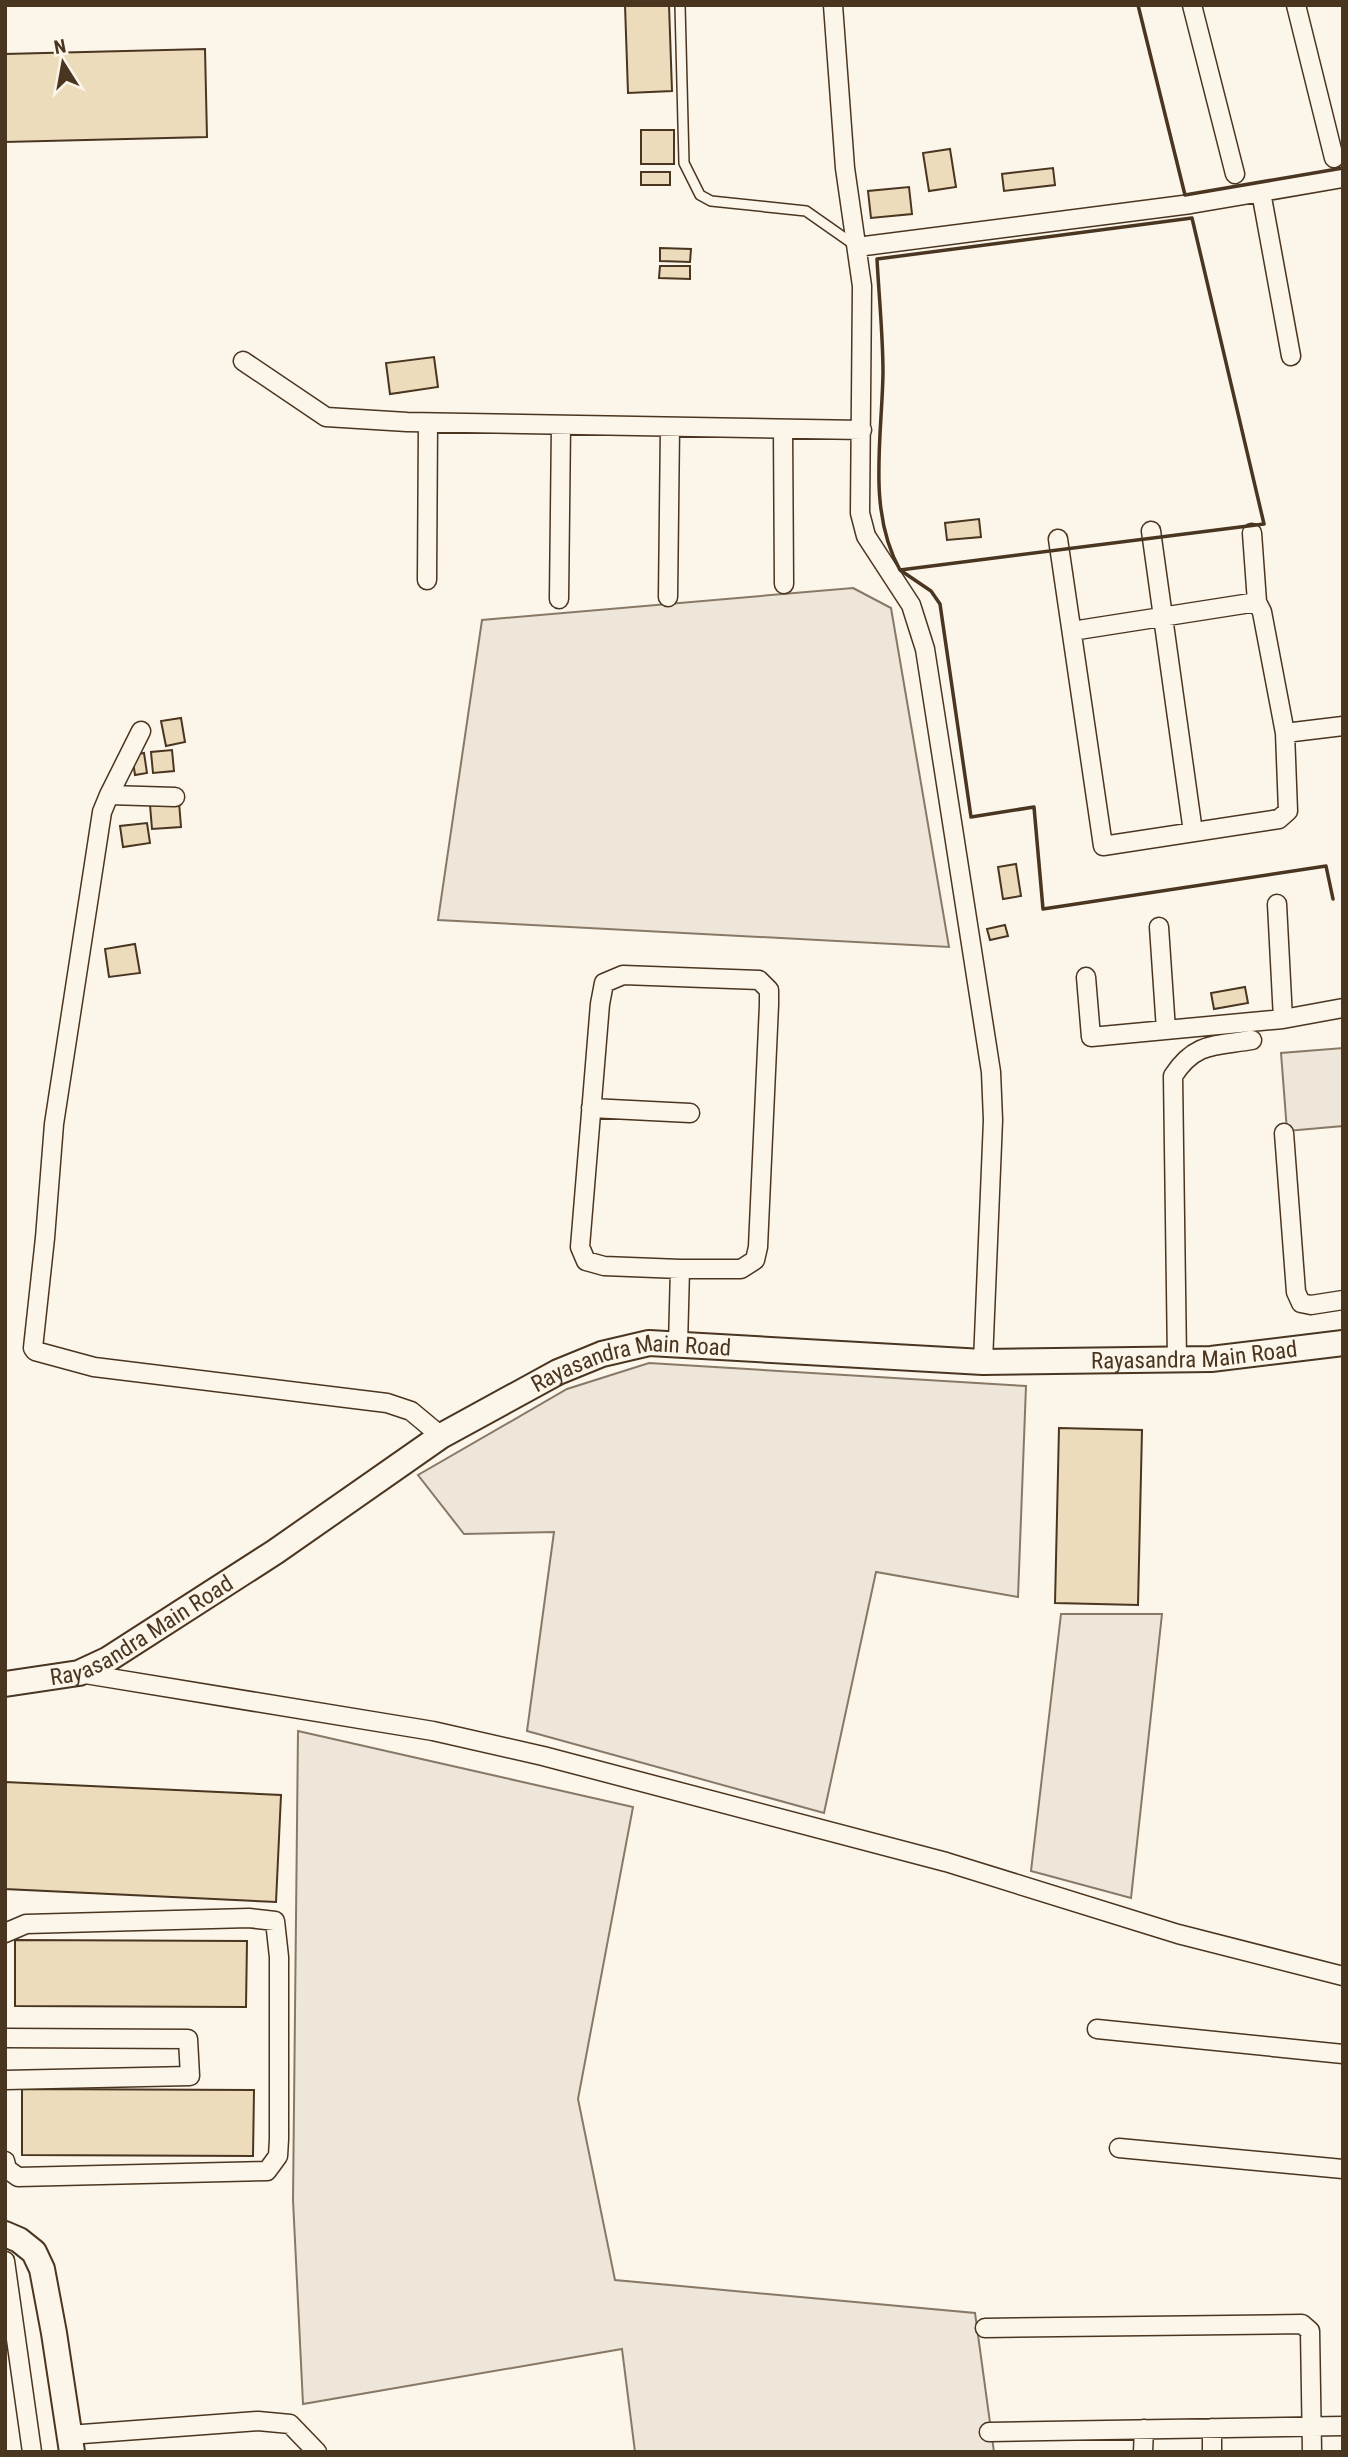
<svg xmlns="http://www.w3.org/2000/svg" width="1348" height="2457" viewBox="0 0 1348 2457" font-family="'Roboto Condensed',sans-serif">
<rect width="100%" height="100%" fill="#fbf6e9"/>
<path fill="#ede6d9" stroke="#887966" stroke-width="2" d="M853,588L891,608L949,947L438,920L482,620Z
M1343,1048V1126L1287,1131L1281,1053Z
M649,1363L1026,1386L1018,1597L876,1572L824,1813L527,1731L554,1532L464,1534L418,1475L567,1389Z
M1061,1614H1162L1131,1898L1031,1871Z
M298,1731L633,1807L578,2099L615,2280L975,2313L994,2452H635L622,2349L303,2404L293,2200Z"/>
<path fill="#ecdcbc" stroke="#4a3520" stroke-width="2" d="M625,5H669L672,91L628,93Z
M205,49L207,137L5,142V54Z
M641,130H674V164H641Z
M950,149L956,187L929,191L923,153Z
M1053,168L1055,185L1004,191L1002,174Z
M641,172H670V185H641Z
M909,187L912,214L871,218L868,191Z
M660,248L691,249L690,262L660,261Z
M660,266H690V279L659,278Z
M434,357L438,387L390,394L386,363Z
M979,519L981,537L947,540L945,523Z
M181,718L185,742L166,746L161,721Z
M172,750L174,771L153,773L151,752Z
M144,753L147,773L135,775L132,755Z
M179,802L181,827L152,829L150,805Z
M147,823L150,843L123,847L120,826Z
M1016,864L1021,896L1003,899L998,867Z
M1005,925L1008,936L990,940L987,929Z
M135,944L140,973L109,977L105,949Z
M1245,987L1248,1003L1214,1009L1211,993Z
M1059,1428L1142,1430L1138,1605L1055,1603Z
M5,1782L281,1795L276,1902L5,1889Z
M15,1940L247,1941L246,2007L15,2006Z
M22,2089L254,2090L253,2156L22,2155Z"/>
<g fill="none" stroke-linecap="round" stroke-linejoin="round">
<g stroke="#4a3520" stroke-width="12">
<path id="lane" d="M680,5L684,163L700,195L711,201L806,211L856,246"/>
</g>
<g stroke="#4a3520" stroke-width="21">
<path id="street" d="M833,5L845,168L862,286L860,513L866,536L911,605L925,649L991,1072L993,1120L983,1362
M1192,5L1235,174
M1296,5L1334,158
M1261,192L1291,356
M857,247L1191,204L1343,178
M243,361L326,417L407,422L862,430
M783,429L784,584
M1151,531L1193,832
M1252,533L1257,602
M1058,539L1103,846L1279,819L1288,811L1285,733L1343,726
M427,580L428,423
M668,597L670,427
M559,599L561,425
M1072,631L1257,602L1262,612L1285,733
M109,795L141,731
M175,797L109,795L102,812L54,1124L45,1238L33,1348L35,1351L94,1367L387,1403L411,1411L441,1436
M1277,904L1283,1019
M1159,927L1166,1030
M1086,977L1091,1037L1283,1019L1343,1008
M591,1108L690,1113
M1284,1133L1296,1292L1301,1303L1311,1305L1343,1300
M678,1345L680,1269L604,1266L586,1261L580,1247L600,1004L604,983L623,975L759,980L769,990V1005L758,1247L755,1260L741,1269H680
M1177,1360L1173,1076C1195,1042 1215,1046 1252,1040
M79,1673L433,1731L543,1756L946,1862L1178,1934L1343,1976
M5,1933L26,1924L249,1918L275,1921L279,1957V2139L278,2156L267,2171L18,2177L7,2169L5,2161
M1097,2029L1343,2054
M5,2038L188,2039L190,2076L5,2080
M1119,2148L1343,2169
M5,2261L32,2452
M985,2328L1302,2324L1310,2331L1312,2452
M1212,2428V2452
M989,2432L1343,2426
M69,2435L258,2421L290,2424L317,2452
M1143,2452L1144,2429"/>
</g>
<g stroke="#4a3520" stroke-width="28">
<g id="secondary">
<path id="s1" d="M5,1684L79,1673L107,1660L275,1552L441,1436L558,1372L602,1354L649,1343L983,1362L1211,1359L1343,1343"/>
<path d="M5,2234L19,2240L34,2252L42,2269L54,2333L72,2452"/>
</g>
</g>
<use href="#lane" stroke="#fbf6e9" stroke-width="9"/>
<use href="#street" stroke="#fbf6e9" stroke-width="18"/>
<use href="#secondary" stroke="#fbf6e9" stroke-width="24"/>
<path stroke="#4a3520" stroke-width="3.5" d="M1138,5L1185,195L1343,168
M1192,218L1264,524L900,570C867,511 882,438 883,373C883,335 879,297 877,259Z
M900,570L931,591L940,604L971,817L1034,807L1043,909L1326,866L1333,899"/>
</g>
<g text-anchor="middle" stroke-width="5" stroke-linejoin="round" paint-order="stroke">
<g font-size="23" fill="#4a3520" stroke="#fbf6e9">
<text dy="8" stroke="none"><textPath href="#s1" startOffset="1283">Rayasandra Main Road</textPath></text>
<text dy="8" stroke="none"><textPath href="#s1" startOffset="716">Rayasandra Main Road</textPath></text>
<text dy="8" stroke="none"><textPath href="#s1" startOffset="149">Rayasandra Main Road</textPath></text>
</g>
</g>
<rect width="1348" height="2457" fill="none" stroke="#4a3520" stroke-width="14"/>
<g transform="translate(63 63) rotate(349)" stroke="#fbf6e9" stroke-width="5" paint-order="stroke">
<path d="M0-5L12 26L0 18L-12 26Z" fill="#4a3520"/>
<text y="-10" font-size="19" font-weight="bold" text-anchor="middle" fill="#4a3520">N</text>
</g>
</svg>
